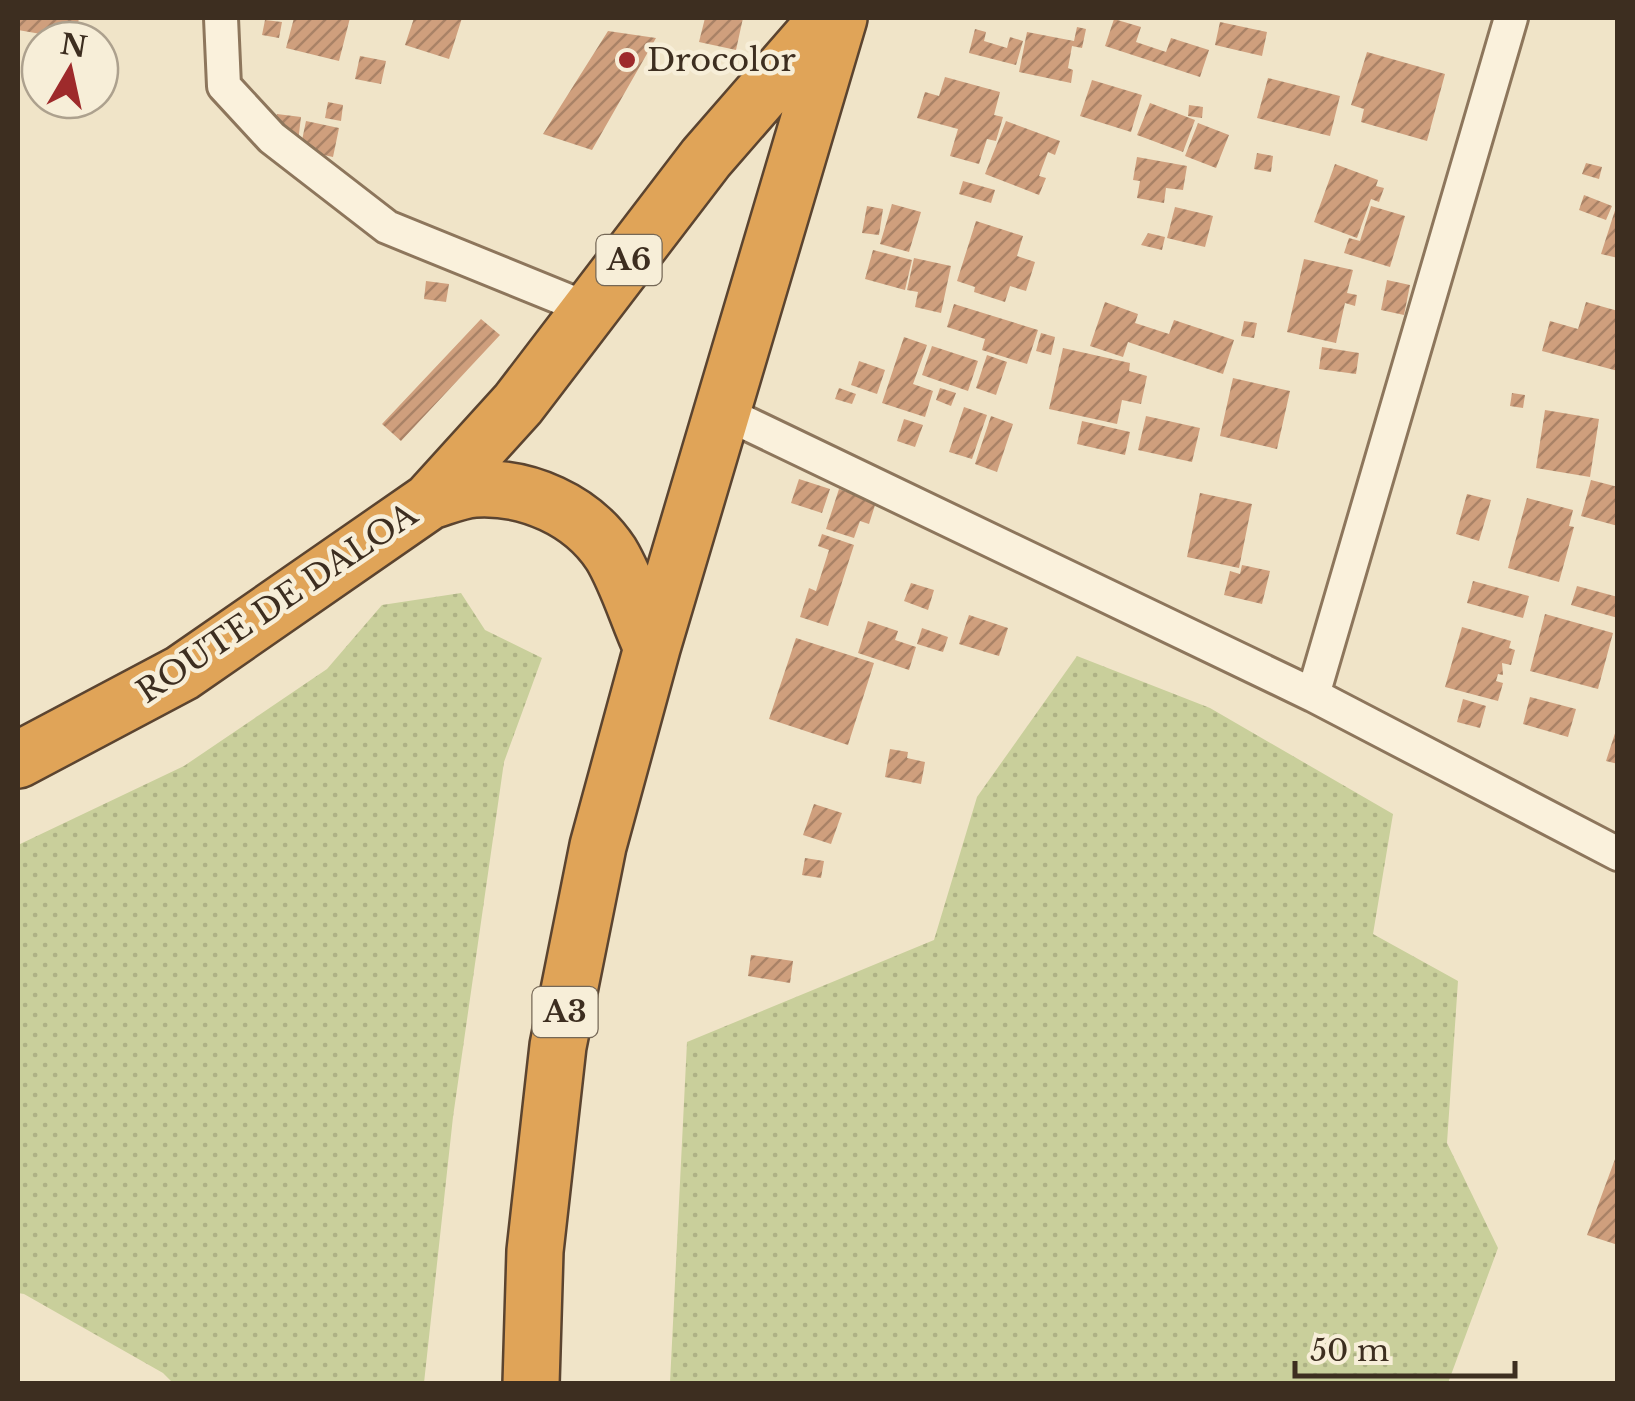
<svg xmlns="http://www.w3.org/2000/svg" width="1635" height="1401" viewBox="0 0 1635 1401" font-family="'Libre Baskerville',serif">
<defs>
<pattern id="grass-dots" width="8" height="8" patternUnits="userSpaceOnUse" patternTransform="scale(2.5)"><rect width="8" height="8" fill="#c9cf9b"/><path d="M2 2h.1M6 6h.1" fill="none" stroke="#aeb285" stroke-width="1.8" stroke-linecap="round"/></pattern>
<pattern id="building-hatch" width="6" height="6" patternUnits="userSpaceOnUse" patternTransform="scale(2.5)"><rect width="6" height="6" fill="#cf9f7d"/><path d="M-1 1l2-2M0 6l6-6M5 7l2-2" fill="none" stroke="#a98266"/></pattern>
</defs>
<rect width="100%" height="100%" fill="#f0e4c8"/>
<path fill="url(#grass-dots)" d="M461,593L485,630L542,658L504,762L453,1117L424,1383H173L163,1373L24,1294L18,1293V845L184,766L327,669L382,605Z
M1077,656L1210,708L1393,814L1373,934L1458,981L1447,1143L1498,1248L1448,1383H670L687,1042L934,940L977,797Z"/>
<path fill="url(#building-hatch)" d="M18,18H79L75,40L18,30Z
M294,18H350L339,61L286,48Z
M414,18H462L449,59L405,45Z
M705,18H743L736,50L699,42Z
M1114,19L1141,27L1136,42L1166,52L1171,38L1209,50L1200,77L1105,46Z
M265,20L282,22L279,38L262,35Z
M1220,22L1267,32L1262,56L1215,45Z
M1077,27L1086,29L1082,48L1072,46L1068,68L1073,70L1071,83L1019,72L1027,32L1074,41Z
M975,29L986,32L984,41L1007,48L1010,37L1023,41L1016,65L969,53Z
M608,31L656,38L592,150L543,134Z
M1367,52L1445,74L1427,141L1361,122L1364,109L1351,105Z
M360,56L386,61L381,84L355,79Z
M945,77L1000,92L994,115L1003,117L996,141L987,139L979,164L950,156L958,129L917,118L925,92L939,96Z
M1268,78L1340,96L1330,136L1257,118Z
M1092,80L1142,95L1131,132L1080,116Z
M328,102L343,105L341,121L325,118Z
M1150,103L1195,120L1183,152L1137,135Z
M1189,105L1203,107L1202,118L1188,116Z
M277,114L301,117L298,142L273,138Z
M306,121L339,128L333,157L300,150Z
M1006,121L1060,141L1055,155L1048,152L1039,176L1046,178L1039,195L985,174Z
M1198,123L1229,135L1216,168L1185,156Z
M1257,153L1273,156L1271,172L1254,169Z
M1137,157L1187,166L1183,190L1166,188L1164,203L1137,198L1140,181L1133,180Z
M1586,163L1602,167L1599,179L1582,174Z
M1335,164L1378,180L1376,186L1384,188L1379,202L1371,199L1357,238L1314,222Z
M963,181L995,190L991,203L959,194Z
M1584,195L1612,206L1606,220L1579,210Z
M1618,201V258L1601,254Z
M892,204L921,212L909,252L880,244Z
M867,206L883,209L879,235L862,233Z
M1371,206L1405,216L1390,267L1344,253L1349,238L1360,241Z
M1175,207L1213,216L1205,247L1167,238Z
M976,221L1023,236L1017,256L1035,262L1026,291L1010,286L1005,302L974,292L975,287L957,281Z
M1148,233L1165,237L1162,250L1141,245Z
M873,250L912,260L905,290L865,279Z
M914,258L951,266L941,313L915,307L918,292L907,290Z
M1304,259L1353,270L1347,293L1357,295L1355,306L1345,303L1336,343L1287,332Z
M1387,280L1410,285L1404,315L1381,310Z
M426,281L449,284L446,302L424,299Z
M1105,302L1138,314L1135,323L1169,334L1174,320L1234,340L1223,374L1128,342L1123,357L1090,346Z
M1586,302L1618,311V371L1542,351L1550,321L1578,329Z
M954,304L1038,330L1027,364L982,350L985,339L947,327Z
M481,319L500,335L401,441L382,424Z
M1244,321L1257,323L1254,338L1241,336Z
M1041,333L1055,337L1051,355L1036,351Z
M904,337L927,345L913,384L933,391L925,417L882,403Z
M932,346L978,361L968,391L922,375Z
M1322,347L1359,353L1356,374L1319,369Z
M1063,348L1130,363L1129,371L1147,376L1141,404L1122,400L1117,424L1049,409Z
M987,355L1007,362L996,395L976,388Z
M859,361L885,370L877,394L851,385Z
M1233,378L1290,391L1277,449L1220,436Z
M839,388L856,394L852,404L835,399Z
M940,388L956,393L951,406L936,400Z
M1512,393L1525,395L1523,408L1510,406Z
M964,407L987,415L972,459L949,452Z
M1545,410L1599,419L1590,477L1536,468Z
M991,416L1013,424L997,472L975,464Z
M1146,416L1200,428L1192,462L1138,450Z
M904,419L923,425L915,447L897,441Z
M1082,421L1130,432L1125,455L1077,444Z
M799,479L830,489L822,513L791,503Z
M1591,480L1618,487V526L1581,516Z
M839,489L876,502L869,524L860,521L854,538L826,529Z
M1200,493L1252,504L1239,568L1187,557Z
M1467,494L1491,500L1479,541L1456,534Z
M1527,498L1573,510L1569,526L1574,527L1559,582L1508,568Z
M822,534L854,545L828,626L800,617L809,588L816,591L829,550L818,546Z
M1242,565L1270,571L1262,604L1224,595L1230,571L1240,574Z
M1473,581L1529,596L1523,618L1467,603Z
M911,583L934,590L928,610L904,601Z
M1577,586L1618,597V618L1571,605Z
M1545,614L1613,633L1598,689L1530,671Z
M969,615L1008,628L999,656L959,644Z
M868,621L898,631L895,640L916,647L909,670L858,653Z
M1462,627L1511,641L1509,648L1515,650L1511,665L1502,663L1503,675L1498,674L1496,681L1503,683L1498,701L1445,687Z
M922,628L948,637L943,652L917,644Z
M796,638L874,663L848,745L769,719Z
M1530,697L1576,709L1568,737L1523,724Z
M1463,699L1486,706L1480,728L1457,722Z
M1618,724V764L1606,761Z
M890,749L908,752L907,758L925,762L921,784L885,777Z
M814,804L842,813L831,844L803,835Z
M805,858L824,861L821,878L802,875Z
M751,955L793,961L790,983L748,976Z
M1618,1151V1245L1587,1235Z"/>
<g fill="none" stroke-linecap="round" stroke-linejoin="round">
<g stroke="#8d765c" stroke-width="38">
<path id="street" d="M221,18L224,86L272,138L387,227L591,310
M1511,18L1313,695L1618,854
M721,411L1313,695"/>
</g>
<g stroke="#5b4430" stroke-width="60">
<path id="highway" d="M430,501C444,497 460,490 475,489C527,486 582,510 611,554C628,582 638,618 652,648
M18,760L182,673L430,501L518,404L706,158L828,18
M531,1384L535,1251L558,1046L598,846L652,648L839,18"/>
</g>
<use href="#street" stroke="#faf1dc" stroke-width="32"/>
<use href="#highway" stroke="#e0a458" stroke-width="55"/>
</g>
<circle fill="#9e2a2b" stroke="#f7eed8" stroke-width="4" cx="627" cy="60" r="10"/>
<g text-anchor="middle" stroke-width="9" stroke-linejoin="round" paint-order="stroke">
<g fill="#f7eed8" stroke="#756857" stroke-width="2.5">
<rect x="596.5" y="235" width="65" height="50" rx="8"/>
<rect x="532.5" y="987" width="65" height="50" rx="8"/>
</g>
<g font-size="30" font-weight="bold" fill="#3d2e20">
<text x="629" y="270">A6</text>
<text x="565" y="1022">A3</text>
</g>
<g font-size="32" fill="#3d2e20" stroke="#f7eed8" text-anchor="start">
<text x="647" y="71">Drocolor</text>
</g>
<g font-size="32" fill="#3d2e20" stroke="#f7eed8">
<text transform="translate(277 603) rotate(-34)" y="11">ROUTE DE DALOA</text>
</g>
</g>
<rect width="1635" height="1401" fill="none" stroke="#3d2e20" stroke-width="40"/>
<g transform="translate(70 70) rotate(9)"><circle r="48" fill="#f7eed8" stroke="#ada18e" stroke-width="2.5"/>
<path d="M0-8L18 38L0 25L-18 38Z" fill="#9e2a2b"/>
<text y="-15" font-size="28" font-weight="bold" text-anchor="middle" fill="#3d2e20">N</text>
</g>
<path d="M1295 1361v15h220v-15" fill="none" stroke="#3d2e20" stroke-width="5"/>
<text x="1310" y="1361" font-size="30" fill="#3d2e20" stroke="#f7eed8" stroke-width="8" paint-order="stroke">50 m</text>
</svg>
